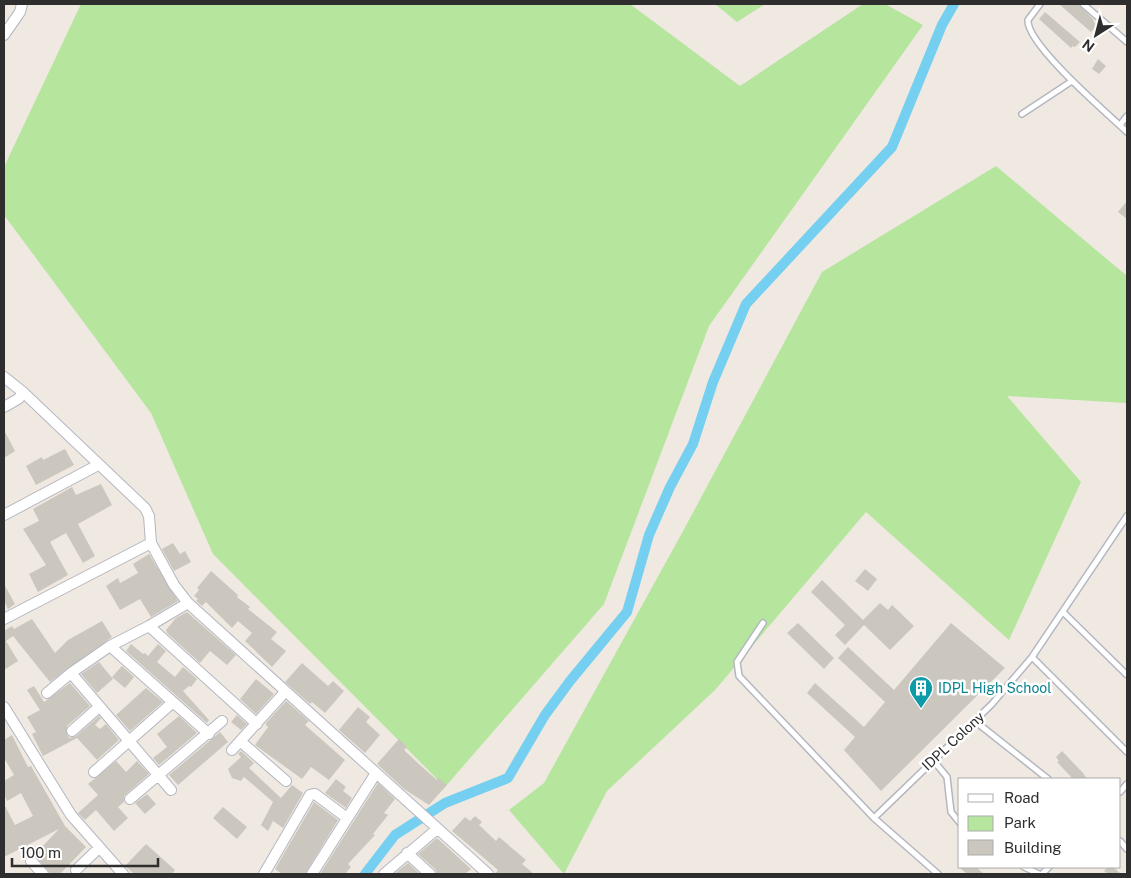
<svg xmlns="http://www.w3.org/2000/svg" width="1131" height="878" viewBox="0 0 1131 878" font-family="'Public Sans',sans-serif">
<rect width="100%" height="100%" fill="#efe9e1"/>
<path fill="#b6e59e" d="M81,4H630L740,86L863,4H885L923,25L709,326L604,604L445,787L213,554L151,413L4,215V167Z
M715,4H765L737,22Z
M996,166L1127,276V403L1007,396L1081,482L1009,640L866,512L715,690L607,791L564,874L509,810L544,783L682,533L822,272Z"/>
<g fill="none" stroke-linecap="round" stroke-linejoin="round">
<path stroke="#75cff0" stroke-width="10" d="M365,874L395,835L445,803L508,778L545,715L570,681L627,612L649,535L670,487L693,444L713,382L746,304L892,147L942,25L954,4"/>
</g>
<path fill="#cbc7bf" d="M1059,4H1078L1094,20L1093,21L1097,25L1091,32Z
M1045,12L1080,42L1075,47L1073,46L1071,48L1039,19Z
M1098,59L1106,66L1099,74L1092,69Z
M1127,201V219L1118,212Z
M4,430L15,451L4,458Z
M65,449L74,465L36,485L26,466L42,457L43,460Z
M101,484L112,505L78,524L95,556L83,563L66,533L50,542L68,575L38,592L29,574L46,565L23,529L39,521L33,509L72,487L76,495Z
M173,543L180,554L185,551L191,562L174,571L162,549Z
M149,554L178,601L151,617L140,599L120,610L106,586L118,578L120,583L138,573L133,564Z
M865,569L877,579L868,591L855,581Z
M211,571L238,595L237,597L250,607L248,609L277,632L271,639L286,651L272,667L245,641L252,633L238,621L232,628L206,602L202,606L196,601L198,599L194,596L199,590L197,588Z
M822,580L863,620L880,603L888,610L892,605L914,626L890,650L864,625L845,645L835,635L845,625L811,592Z
M4,584L15,604L8,609L4,601Z
M187,612L236,655L227,665L210,651L200,663L167,633L166,630L176,618Z
M32,619L55,653L68,640L102,621L112,637L50,682L13,636L6,641L18,661L4,670V631L12,626L14,629Z
M798,623L834,658L824,669L787,633Z
M951,623L1005,668L881,791L844,750L855,737L807,693L815,683L864,727L885,702L838,658L848,647L894,690Z
M131,644L143,654L145,653L148,656L158,644L166,651L157,662L175,677L183,667L197,679L191,687L189,686L183,691L209,720L207,723L126,651Z
M99,662L113,679L97,693L81,674Z
M302,663L328,686L333,681L344,691L325,713L312,702L310,704L285,682Z
M122,666L134,677L125,688L112,677Z
M256,679L274,694L256,714L240,699Z
M70,683L90,706L67,726V735L70,738L76,736L99,716L101,718L95,725L100,729L106,724L119,740L97,760L77,738L43,756L32,734L36,732L27,717L40,710L27,690L34,686L44,702Z
M146,688L163,702L130,731L116,715Z
M286,701L309,721L305,725L345,760L329,780L311,767L302,779L255,745L268,727L265,724Z
M358,707L370,717L366,722L380,735L365,753L339,730Z
M237,715L247,724L241,730L231,722Z
M179,716L197,733L159,765L153,758L167,747L157,734Z
M220,732L228,742L178,785L169,775Z
M12,735L28,767L31,766L65,826L86,847L60,874H51L34,855L59,829L4,857V804L15,825L33,816L21,793L7,801L4,795V781L14,775L4,758V740Z
M399,739L407,747L404,750L421,766L437,780L439,778L447,785L429,805L404,789L377,764Z
M241,751L254,763L249,768L281,798L292,785L303,793L283,828L273,821L268,831L261,825L273,802L244,777L241,781L232,778L228,769L241,757L238,754Z
M1062,751L1083,773L1087,779H1073L1057,762L1059,761L1056,757Z
M116,761L126,772L137,761L149,774L124,796V802L118,807L128,818L114,831L96,810L85,820L78,813L98,795L88,784Z
M336,779L346,787L343,791L352,798L346,808L325,793Z
M378,783L395,799L384,813L388,815L373,834L375,835L348,864L351,867L345,874H320Z
M147,794L156,804L145,814L135,803Z
M314,802L338,820L305,874H282L275,869Z
M223,807L247,827L237,839L213,818Z
M475,816L482,822L479,825L496,841L499,837L526,860L522,864L534,874H495L498,870L452,831L465,817L470,821Z
M437,838L471,869L465,874H437L435,869L418,854Z
M146,844L175,870L172,874H134L125,866Z
M408,863L420,874H394Z
M959,867H976L984,874H967Z
M1108,867H1113L1121,874H1108L1104,871Z"/>
<g fill="none" stroke-linecap="round" stroke-linejoin="round">
<g stroke="#b4b7c1" stroke-width="8">
<path id="lane" d="M1040,4L1028,20C1026,44 1108,114 1127,132
M1083,4L1127,42
M1022,114L1072,81
M1120,125L1127,116
M1063,612L1127,675
M763,623L737,662L739,676L874,818
M1032,657L1127,752
M976,722L1048,779
M933,760L947,777L951,812L960,823
M1120,792L1127,784
M1120,841L1127,849
M1024,867L1039,874
M938,874L874,818L992,704L1032,657L1127,516
M1042,874L1049,867"/>
</g>
<g stroke="#b4b7c1" stroke-width="12">
<path id="street" d="M4,35L20,12L22,4
M4,377L24,393
M4,407L18,399L24,393L145,508L149,516L151,543
M4,515L98,465
M4,619L151,543L174,585L188,603L488,874
M149,626L257,724
M110,646L209,734
M47,693L71,673
M4,707L71,815L123,874
M72,731L99,707
M240,741L286,781
M232,750L285,692
M94,772L172,703
M171,790L71,673L110,646L149,626L188,603
M130,799L222,721
M407,853L430,874
M31,861L43,874
M76,870L99,848
M264,874L310,795L315,794L347,818
M312,874L376,773
M384,874L437,829"/>
</g>
<use href="#lane" stroke="#fff" stroke-width="5"/>
<use href="#street" stroke="#fff" stroke-width="10"/>
</g>
<defs>
<g id="building-pin" transform="scale(1.25)"><path d="M0 17L-7.5 6A9.5 9.5 0 1 1 7.5 6Z" fill="#0f9aa8" stroke="#fff"/><path d="M-4-6H4V6H1V3H-1V6H-4ZM-2.5-4.3h1.7v1.8h-1.7ZM.8-4.3h1.7v1.8H.8ZM-2.5-1h1.7V.8h-1.7ZM.8-1h1.7V.8H.8Z" fill="#fff"/></g>
</defs>
<g fill-rule="evenodd">
<use href="#building-pin" x="921" y="688"/>
</g>
<g text-anchor="middle" stroke-width="5" stroke-linejoin="round" paint-order="stroke">
<g font-size="14" fill="#0d838f" stroke="#fff" text-anchor="start">
<text x="938" y="693">IDPL High School</text>
</g>
<g font-size="14" fill="#2e2e2e" stroke="#fff">
<text transform="translate(953 741) rotate(-43)" y="5">IDPL Colony</text>
</g>
</g>
<rect width="1131" height="878" fill="none" stroke="#2e2e2e" stroke-width="10"/>
<rect x="958" y="778" width="162" height="90" fill="#ffffff" stroke="#ababab"/>
<rect x="968" y="794" width="25" height="8" fill="#ffffff" stroke="#ababab"/>
<text x="1004" y="803" font-size="15" fill="#2e2e2e">Road</text>
<rect x="968" y="816" width="25" height="15" fill="#b6e59e" stroke="#ababab"/>
<text x="1004" y="828" font-size="15" fill="#2e2e2e">Park</text>
<rect x="968" y="840" width="25" height="15" fill="#cbc7bf" stroke="#ababab"/>
<text x="1004" y="853" font-size="15" fill="#2e2e2e">Building</text>
<g transform="translate(1096 35) rotate(216)" stroke="#ffffff" stroke-width="4" paint-order="stroke">
<path d="M0-4L9 19L0 12L-9 19Z" fill="#2e2e2e"/>
<text y="-8" font-size="14" font-weight="bold" text-anchor="middle" fill="#2e2e2e">N</text>
</g>
<path d="M12 858v8h146v-8" fill="none" stroke="#2e2e2e" stroke-width="2.5"/>
<text x="20" y="858" font-size="15" fill="#2e2e2e" stroke="#ffffff" stroke-width="4" paint-order="stroke">100 m</text>
</svg>
